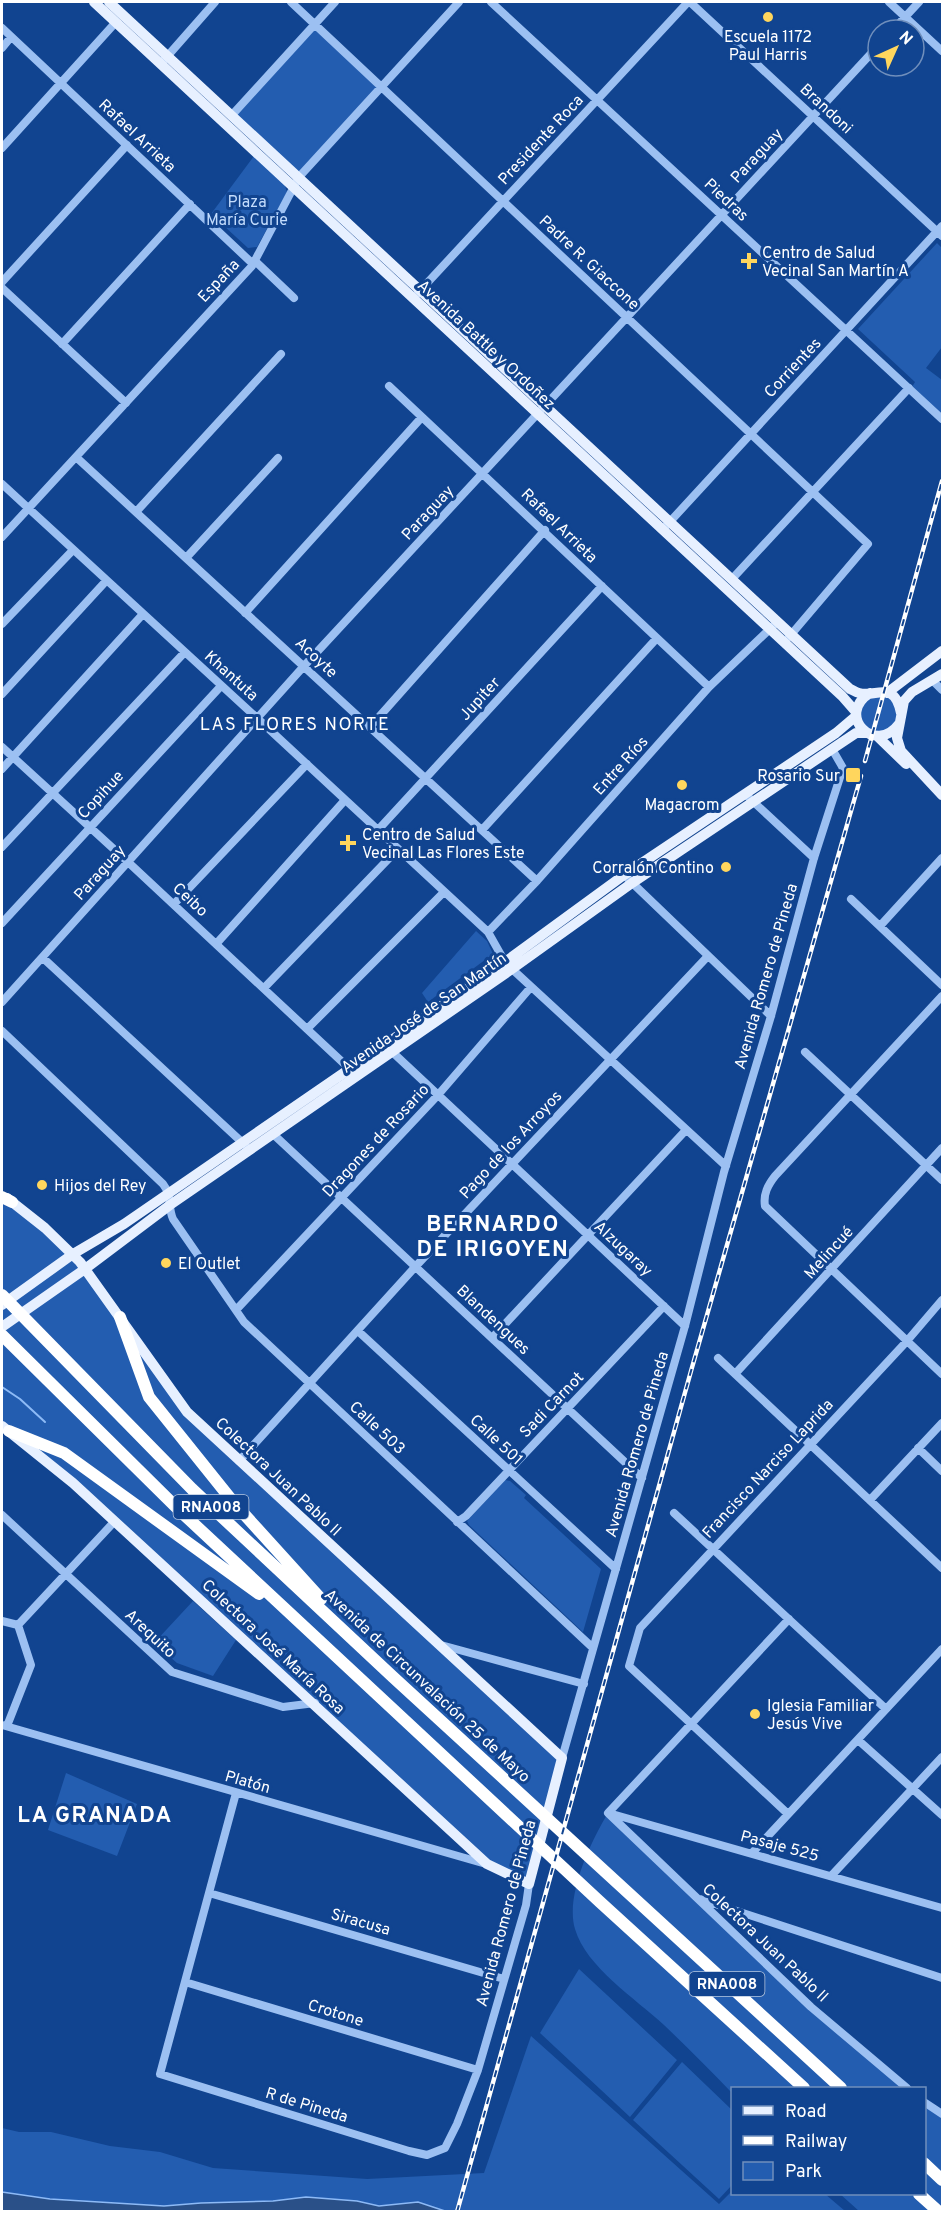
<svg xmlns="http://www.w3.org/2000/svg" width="944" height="2213" viewBox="0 0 944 2213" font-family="Overpass,sans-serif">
<rect width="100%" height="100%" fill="#114490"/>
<path fill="#235db0" d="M315,24L381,86L299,177L232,115Z
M254,156L284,183L287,192L257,247L248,248L211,214Z
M937,243L942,248V347L926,368L942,380V416L912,387L915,382L858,329Z
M885,692L901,713L889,733L863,729L858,704Z
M476,931L487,941L493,954L428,1002L422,993Z
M2,1194L73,1254L187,1412L562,1758L529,1884L487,1864L315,1703L2,1426Z
M505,1480L510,1481L526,1495L524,1498L601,1569L583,1632L469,1525L467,1521Z
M193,1601L236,1640L213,1676L177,1663L154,1643Z
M66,1773L137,1804L117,1856L48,1830Z
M608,1813L811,2007L907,2088H732V2093C710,2070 687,2047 664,2025C636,1999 586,1967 575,1929C565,1896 591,1841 608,1813Z
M579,1969L677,2060L630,2117L540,2033Z
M531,2036L719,2204L732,2191V2194H825L845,2211L445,2212L418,2202L379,2206L357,2201L306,2197L273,2201L201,2203L164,2206L50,2199L2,2192V2128L19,2132H51L110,2146L160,2152L213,2168L367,2179L484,2173Z
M682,2062L732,2110V2185L719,2199L633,2120Z
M925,2102L942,2114V2211H859L840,2194H924Z"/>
<path fill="#2a5088" stroke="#8dbaf6" stroke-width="1.5" d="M2,2192L50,2199L164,2206L201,2203L273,2201L306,2197L357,2201L379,2206L418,2202L445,2211L2,2212Z"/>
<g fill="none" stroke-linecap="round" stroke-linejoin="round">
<path stroke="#8dbaf6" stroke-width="2" d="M2,1387L20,1399L45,1422"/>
<path stroke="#9cc0f2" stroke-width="8" d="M291,2L868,544L789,637
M491,2L942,419
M690,2L942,236
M889,2L942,51
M2,28L253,264
M893,30L919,2
M2,48L11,37
M164,60L215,2
M232,115L335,2
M2,148L116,22
M255,261L294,298
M2,282L127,145
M2,288L126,403
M416,295L688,2
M62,344L190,204
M389,386L709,687
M76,457L537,881
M2,484L257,718L488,932L505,962L512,969L726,1166
M136,512L281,354
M666,526L942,226
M2,537L252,266L299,177L459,2
M186,558L278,458
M732,579L909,388
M245,613L422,417
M2,624L73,550
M933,681L942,690
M2,694L106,581
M370,727L545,530
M2,747L128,862L353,1072
M2,769L143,614
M745,794L814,858
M378,830L602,586
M482,830L657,638
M2,847L184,653
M624,875L771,1016
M851,899L942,985
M174,904L307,764
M2,923L221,686
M880,926L942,858
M488,932L535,883L709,687L773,626
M217,943L345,800
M43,958L245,1145
M264,988L398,849
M942,996L775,1176C768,1185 763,1194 765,1206L942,1374
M2,1002L304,666L878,46
M307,1029L444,892
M2,1031L163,1184C173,1197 167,1205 173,1219L244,1322L593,1648
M388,1048L685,1326
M805,1052L942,1180
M273,1134L642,1478
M236,1310L438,1095L531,987
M358,1331L616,1569
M492,1338L686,1130
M718,1358L942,1568
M735,1374L942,1148
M918,1448L942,1471
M239,1461L416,1266L708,956
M870,1500L942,1423
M674,1513L886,1709
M2,1515L172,1672L283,1707L315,1703
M457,1522L466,1516L664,1306
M2,1621L18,1625
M18,1625L114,1522
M441,1645L584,1684
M2,1725L486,1864
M7,1726L31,1665L18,1625
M858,1740L942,1815
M562,1758L685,1326L724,1172L771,1016L814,858L843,768L832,749
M236,1793L160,2074L409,2151L427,2155L445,2148L457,2124L478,2070L526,1905L529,1884
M608,1813L811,2007L907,2088
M608,1813L789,1619
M612,1814L942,1908
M788,1814L629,1666L640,1628L907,1341L942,1300
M752,1853L942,1649
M832,1875L942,1757
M209,1893L504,1979
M700,1899L942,1978
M185,1982L478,2070
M924,2102L942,2114"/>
<path stroke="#e7f0ff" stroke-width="10" d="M94,2L842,696L856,712
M109,2L850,689C853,690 855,692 859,693C876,698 894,679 901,713
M942,674L912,692L904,701L897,738L901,751L942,795
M870,693C835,715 875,756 899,724
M887,693L942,651
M877,736L906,764
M2,1305L73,1254L124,1224L505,962L624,875L836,733L856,716
M2,1327L85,1269L170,1205L512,969L632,883L841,743L856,733H867
M2,1426L73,1483L487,1864L529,1884L562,1758L187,1412L80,1262L45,1228L7,1198"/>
<path stroke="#fff" stroke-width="12" d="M2,1197L12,1202
M2,1295L192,1489L393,1677L841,2088
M120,1317L149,1397L234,1503L321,1599
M2,1335L179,1510L600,1902L804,2088
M9,1431L64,1453L259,1594
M924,2163L942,2180
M919,2194L939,2212"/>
<g stroke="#fff" stroke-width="4.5">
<path id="rail" d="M865,761L942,481
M457,2212L691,1371L861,776"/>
</g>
<use href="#rail" stroke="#114490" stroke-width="2" stroke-dasharray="7" stroke-linecap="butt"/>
</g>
<g fill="#ffd65d" stroke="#114490" stroke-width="2">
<circle cx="768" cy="17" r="6"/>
<path d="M746 252h6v6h6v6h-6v6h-6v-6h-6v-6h6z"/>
<rect x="845" y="767" width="16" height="16" rx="3"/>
<circle cx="682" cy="785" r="6"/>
<path d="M345 834h6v6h6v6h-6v6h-6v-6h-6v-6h6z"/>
<circle cx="726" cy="867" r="6"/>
<circle cx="42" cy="1185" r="6"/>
<circle cx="166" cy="1263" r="6"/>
<circle cx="755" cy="1714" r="6"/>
</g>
<g text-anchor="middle" stroke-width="6" stroke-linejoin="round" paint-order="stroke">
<g fill="#114490" stroke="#b8c7de" stroke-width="1.5">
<rect x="173.5" y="1495" width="75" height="24" rx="4.5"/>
<rect x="689.5" y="1972" width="75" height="24" rx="4.5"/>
</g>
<g font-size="15" font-weight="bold" fill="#fff">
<text x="211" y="1512">RNA008</text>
<text x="727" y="1989">RNA008</text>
</g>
<g font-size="16" fill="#fff" stroke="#114490" text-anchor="start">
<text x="768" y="42" text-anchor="middle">Escuela 1172<tspan x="768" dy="18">Paul Harris</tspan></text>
<text x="762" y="258">Centro de Salud<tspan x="762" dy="18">Vecinal San Martín A</tspan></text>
<text x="840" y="781" text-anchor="end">Rosario Sur</text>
<text x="682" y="810" text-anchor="middle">Magacrom</text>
<text x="362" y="840">Centro de Salud<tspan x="362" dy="18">Vecinal Las Flores Este</tspan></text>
<text x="714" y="873" text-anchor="end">Corralón Contino</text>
<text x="54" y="1191">Hijos del Rey</text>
<text x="178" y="1269">El Outlet</text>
<text x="767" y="1711">Iglesia Familiar<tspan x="767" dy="18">Jesús Vive</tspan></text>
</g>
<g font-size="16" fill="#fff" stroke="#114490">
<text transform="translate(827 108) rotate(43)" y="6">Brandoni</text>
<text transform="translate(138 135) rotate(43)" y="6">Rafael Arrieta</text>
<text transform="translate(540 139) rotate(-47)" y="6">Presidente Roca</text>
<text transform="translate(756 155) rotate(-47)" y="6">Paraguay</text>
<text transform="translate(727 199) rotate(43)" y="6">Piedras</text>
<text transform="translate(590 262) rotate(43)" y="6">Padre R. Giaccone</text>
<text transform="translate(218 280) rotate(-47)" y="6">España</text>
<text transform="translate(487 344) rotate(43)" y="6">Avenida Battle y Ordoñez</text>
<text transform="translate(792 367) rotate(-47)" y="6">Corrientes</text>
<text transform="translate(427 512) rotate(-47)" y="6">Paraguay</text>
<text transform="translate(560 525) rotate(44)" y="6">Rafael Arrieta</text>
<text transform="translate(317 657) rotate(43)" y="6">Acoyte</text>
<text transform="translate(232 675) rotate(42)" y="6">Khantuta</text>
<text transform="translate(479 698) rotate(-48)" y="6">Jupiter</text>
<text transform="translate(620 765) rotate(-48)" y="6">Entre Ríos</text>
<text transform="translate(100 794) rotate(-47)" y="6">Copihue</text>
<text transform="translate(99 872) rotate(-48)" y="6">Paraguay</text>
<text transform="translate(191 899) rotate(43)" y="6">Ceibo</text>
<text transform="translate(765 976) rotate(-74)" y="6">Avenida Romero de Pineda</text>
<text transform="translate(423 1012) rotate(-35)" y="6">Avenida José de San Martín</text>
<text transform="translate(375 1140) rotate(-47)" y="6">Dragones de Rosario</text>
<text transform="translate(510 1144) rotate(-47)" y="6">Pago de los Arroyos</text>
<text transform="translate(624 1248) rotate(43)" y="6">Alzugaray</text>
<text transform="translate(828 1252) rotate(-48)" y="6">Melincué</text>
<text transform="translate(494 1319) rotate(43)" y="6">Blandengues</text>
<text transform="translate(551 1404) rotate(-46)" y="6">Sadi Carnot</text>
<text transform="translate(378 1427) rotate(43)" y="6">Calle 503</text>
<text transform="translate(497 1439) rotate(43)" y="6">Calle 501</text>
<text transform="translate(636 1444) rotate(-74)" y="6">Avenida Romero de Pineda</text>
<text transform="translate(767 1468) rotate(-47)" y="6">Francisco Narciso Laprida</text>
<text transform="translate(279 1476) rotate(43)" y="6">Colectora Juan Pablo II</text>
<text transform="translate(151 1633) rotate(43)" y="6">Arequito</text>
<text transform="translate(274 1646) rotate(43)" y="6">Colectora José María Rosa</text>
<text transform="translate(428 1685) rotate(43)" y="6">Avenida de Circunvalación 25 de Mayo</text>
<text transform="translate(248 1781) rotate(16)" y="6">Platón</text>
<text transform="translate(780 1845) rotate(15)" y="6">Pasaje 525</text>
<text transform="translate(505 1913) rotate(-75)" y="6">Avenida Romero de Pineda</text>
<text transform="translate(361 1921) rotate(16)" y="6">Siracusa</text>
<text transform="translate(766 1942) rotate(43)" y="6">Colectora Juan Pablo II</text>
<text transform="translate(336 2012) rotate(17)" y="6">Crotone</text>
<text transform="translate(307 2104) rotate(17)" y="6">R de Pineda</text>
</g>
<g font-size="16" fill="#c3dcfd" stroke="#114490">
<text x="247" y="207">Plaza<tspan x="247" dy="18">María Curie</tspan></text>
</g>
<g font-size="18" letter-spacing="1.5" fill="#fff" stroke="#114490">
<text x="295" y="730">LAS FLORES NORTE</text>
</g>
<g font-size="22" font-weight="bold" letter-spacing="1.5" fill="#fff" stroke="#114490">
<text x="493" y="1231">BERNARDO<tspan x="493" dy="25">DE IRIGOYEN</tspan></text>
<text x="95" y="1822">LA GRANADA</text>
</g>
</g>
<rect width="944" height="2213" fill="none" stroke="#ffffff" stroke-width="6"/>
<rect x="731" y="2087" width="195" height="108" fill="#114490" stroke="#708fbc" stroke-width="1.5"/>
<rect x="743" y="2106" width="30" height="9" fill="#e7f0ff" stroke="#708fbc" stroke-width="1.5"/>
<text x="785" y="2117" font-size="18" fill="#ffffff">Road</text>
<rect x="743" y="2136" width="30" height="9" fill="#ffffff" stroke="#708fbc" stroke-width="1.5"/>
<text x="785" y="2147" font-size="18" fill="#ffffff">Railway</text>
<rect x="743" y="2162" width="30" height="18" fill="#235db0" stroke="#708fbc" stroke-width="1.5"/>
<text x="785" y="2177" font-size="18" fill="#ffffff">Park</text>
<g transform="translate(896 48) rotate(45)"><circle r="28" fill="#114490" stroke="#708fbc" stroke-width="1.5"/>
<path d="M0-4.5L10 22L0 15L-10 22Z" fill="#ffd65d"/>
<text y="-9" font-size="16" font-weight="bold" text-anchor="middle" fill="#ffffff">N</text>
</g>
</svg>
